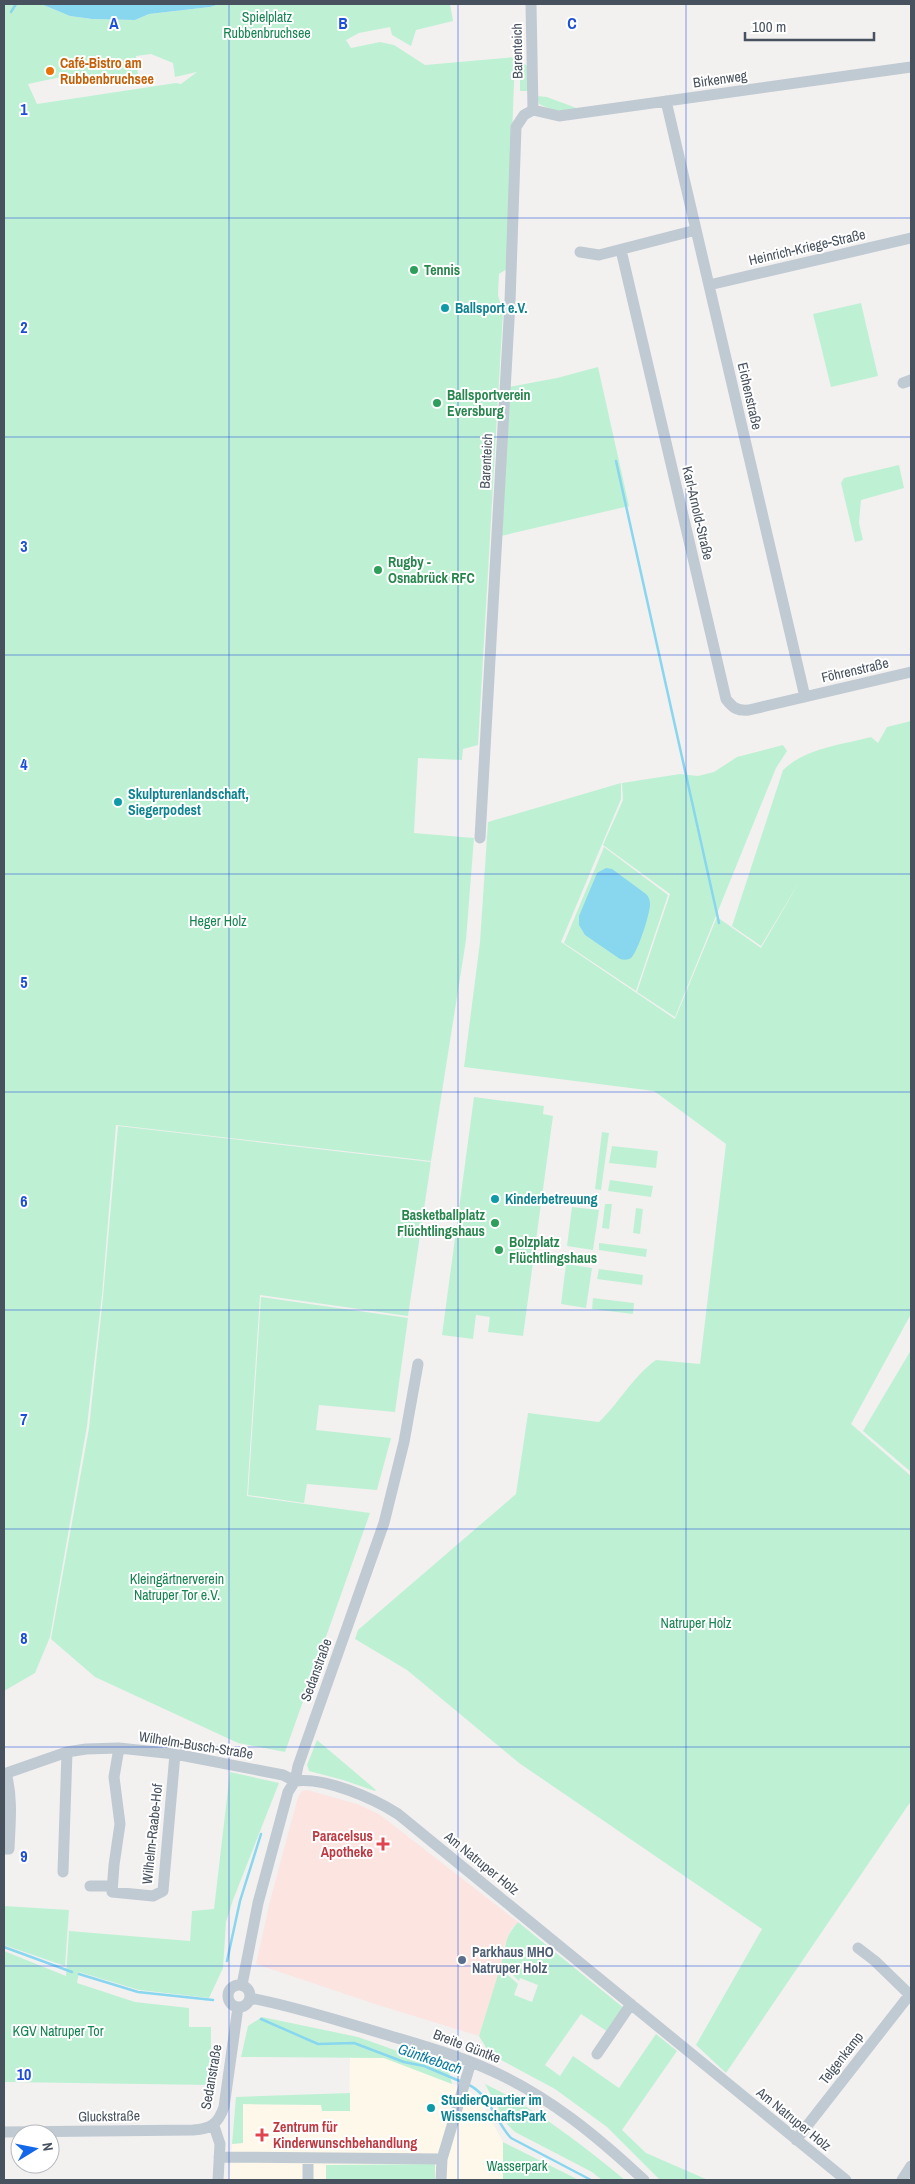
<svg xmlns="http://www.w3.org/2000/svg" width="915" height="2184" viewBox="0 0 915 2184" font-family="'Archivo Narrow',sans-serif">
<rect width="100%" height="100%" fill="#f3f0f0"/>
<path fill="#fdf8ea" d="M350,2057L384,2058L468,2090L482,2103L503,2142L579,2180H229L232,2144L243,2143V2104L321,2105L322,2110L349,2111Z"/>
<path fill="#fce4e1" d="M307,1790L357,1804L379,1814L518,1922L511,1929L504,1946L503,1959L479,2036L378,2005L256,1964L270,1901L298,1797L302,1791Z"/>
<path fill="#bef1d4" fill-rule="evenodd" d="M4,4H41L70,16L92,19L135,20L149,14L210,7L220,4H450L453,21L416,30L411,46L392,35L390,27L359,33L346,40L351,48L380,42L394,45L425,65L515,57L507,269L499,274L498,295L503,312L478,745L463,749L462,760L418,758L414,833L474,838L466,940L431,1161L116,1125L102,1295L87,1426L50,1637L35,1673L4,1691ZM151,54L173,63L175,77L197,72L181,84L176,83L37,104L28,84L66,76L69,85L138,75L136,56Z
M520,61L529,67V91H520Z
M537,96L547,97L579,109L555,111L539,104Z
M861,303L878,376L831,387L813,314Z
M598,367L629,506L501,536L509,387L557,378Z
M899,465L904,488L861,500L859,523L863,540L855,542L841,483L844,478Z
M911,721V1314L851,1424L911,1476V1801L726,2073L696,2045L762,1929L519,1763L407,1670L355,1639L358,1630L516,1494L528,1413L599,1422C620,1402 633,1376 656,1360L700,1364L726,1144L654,1091L464,1067L480,942L488,822L621,783V799L561,942L675,1019L717,917L761,948L801,879L761,946L732,926L783,770C806,748 841,745 871,737L878,743L887,727Z
M783,745L787,751L776,768L675,1017L637,992L670,894L603,845L623,800L622,783L680,774L698,776L714,772L737,757Z
M604,847L668,895L636,991L564,943Z
M474,1097L544,1106L543,1114L553,1116L523,1336L488,1332L490,1317L476,1315L473,1339L442,1335Z
M118,1126L431,1162L408,1316L260,1295L247,1496L370,1513L285,1752L238,1743L95,1677L51,1639L89,1428L103,1297Z
M602,1132L609,1133L601,1190L595,1189Z
M612,1146L658,1151L656,1168L609,1163Z
M610,1180L653,1186L651,1197L608,1191Z
M605,1204H612L609,1229L602,1228Z
M572,1207L599,1210L593,1250L567,1246Z
M636,1208L643,1209L640,1234L633,1233Z
M599,1243L647,1249L646,1257L599,1250Z
M566,1264L592,1268L586,1308L561,1304Z
M599,1269L643,1275L642,1285L597,1279Z
M261,1297L408,1318L395,1412L319,1405L316,1430L391,1438L377,1490L307,1484L304,1503L248,1495Z
M593,1298L634,1303L633,1314L592,1309Z
M911,1350V1472L863,1431Z
M317,1740L376,1790L375,1791L343,1780L309,1771L307,1765Z
M230,1772L279,1783L233,1900L226,1922L223,1968L209,1998L139,1990L79,1972L77,1983L135,2002L189,2008V2027H211V2085L4,2082V1951L66,1976L69,1931L190,1941L192,1911L214,1909Z
M4,1906L69,1910L65,1966L4,1945Z
M518,1922L625,2009L608,2032L581,2014L545,2065L560,2076L573,2056L619,2088L656,2034L677,2051L622,2130L646,2153L708,2180H660L607,2127L555,2089L490,2054L479,2036L500,1968L518,1984L514,1995L532,2002L538,1985L520,1978L519,1981L501,1964C507,1945 503,1939 518,1922Z
M262,2017L358,2037L448,2069L452,2084L384,2058L241,2057L248,2026Z
M485,2084C537,2109 581,2144 625,2180H602L592,2172L515,2132L507,2124Z
M350,2093V2111H322L321,2105L243,2104V2143L232,2144L236,2097Z
M503,2142L579,2180H503Z
M435,2164V2180H326V2165Z"/>
<path fill="#89d6ef" d="M41,4H220L210,7L149,14L135,20L92,19L70,16Z
M606,868L612,869L646,894C649,897 650,900 650,905C650,913 638,952 631,958C628,960 624,960 620,959L585,935L579,925V916L597,873Z"/>
<g fill="none" stroke-linecap="round" stroke-linejoin="round">
<path stroke="#89d6ef" stroke-width="2.5" d="M11,12L16,4
M616,461L719,923
M4,1947L72,1972
M227,1961L240,1901L261,1834
M79,1974L138,1992L213,2000
M261,2019L318,2044L354,2043L404,2062L424,2066L462,2082
M467,2084C490,2094 495,2121 511,2138L591,2180"/>
<path stroke="#c0cad2" stroke-width="11" d="M666,101L805,697
M533,110L559,116L911,67
M621,250L726,699C733,708 737,711 749,710L911,672
M580,252L599,255L696,230
M709,285L911,238
M903,383L911,380
M480,838L510,302L516,127L524,115L533,110L531,4
M119,1748L114,1777L120,1824L114,1865L112,1892L153,1896L163,1891L175,1754
M4,1774L67,1752L86,1749L119,1748L175,1754L283,1775L295,1781
M295,1781C325,1777 373,1798 398,1814L846,2180
M4,1849H9C10,1824 13,1798 6,1773
M63,1872L67,1752
M90,1886H112
M858,1948L875,1961L910,1995
M228 1996a11 11 0 1 1 22 0a11 11 0 1 1-22 0Z
M242,1985L258,1903L288,1792L295,1781L298,1766L384,1523L404,1442L418,1364
M250,1998C288,2005 326,2017 364,2028C406,2041 450,2052 490,2070C549,2096 598,2137 644,2180
M597,2054L631,2004
M214,2126L220,2144L218,2180
M4,2132L193,2130C211,2129 218,2124 224,2107L238,2007
M796,2140L911,1993
M219,2157L442,2159
M308,2180V2158
M441,2180L442,2159L471,2062
M902,2180L911,2166"/>
</g>
<path fill="none" stroke="#1d4ed8" stroke-width="1" stroke-opacity="0.55" d="M229,4V2180M458,4V2180M686,4V2180M4,218H911M4,437H911M4,655H911M4,874H911M4,1092H911M4,1310H911M4,1529H911M4,1747H911M4,1966H911"/>
<circle fill="#e8710a" stroke="#fff" stroke-width="2" cx="50" cy="71" r="5"/>
<g fill="#2e9e5b" stroke="#fff" stroke-width="2">
<circle cx="414" cy="270" r="5"/>
<circle cx="437" cy="403" r="5"/>
<circle cx="378" cy="570" r="5"/>
<circle cx="495" cy="1223" r="5"/>
<circle cx="499" cy="1250" r="5"/>
</g>
<g fill="#0f9aa8" stroke="#fff" stroke-width="2">
<circle cx="445" cy="308" r="5"/>
<circle cx="118" cy="802" r="5"/>
<circle cx="495" cy="1199" r="5"/>
<circle cx="431" cy="2108" r="5"/>
</g>
<g fill="#e0444e" stroke="#fff" stroke-width="2">
<path d="M380.5 1836.5h5v5h5v5h-5v5h-5v-5h-5v-5h5z"/>
<path d="M259.5 2127.5h5v5h5v5h-5v5h-5v-5h-5v-5h5z"/>
</g>
<circle fill="#5c6f8a" stroke="#fff" stroke-width="2" cx="462" cy="1960" r="5"/>
<g text-anchor="middle" stroke-width="4" stroke-linejoin="round" paint-order="stroke">
<g font-size="14" fill="#148350" stroke="#fff">
<text x="267" y="22">Spielplatz<tspan x="267" dy="16">Rubbenbruchsee</tspan></text>
<text x="218" y="926">Heger Holz</text>
<text x="177" y="1584">Kleingärtnerverein<tspan x="177" dy="16">Natruper Tor e.V.</tspan></text>
<text x="696" y="1628">Natruper Holz</text>
<text x="58" y="2036">KGV Natruper Tor</text>
<text x="517" y="2171">Wasserpark</text>
</g>
<g font-size="14" fill="#47525e" stroke="#fff">
<text transform="translate(517 51) rotate(-91)" y="5">Barenteich</text>
<text transform="translate(720 79) rotate(-8)" y="5">Birkenweg</text>
<text transform="translate(807 247) rotate(-13)" y="5">Heinrich-Kriege-Straße</text>
<text transform="translate(750 396) rotate(77)" y="5">Eichenstraße</text>
<text transform="translate(486 461) rotate(-87)" y="5">Barenteich</text>
<text transform="translate(698 513) rotate(77)" y="5">Karl-Arnold-Straße</text>
<text transform="translate(855 670) rotate(-13)" y="5">Föhrenstraße</text>
<text transform="translate(316 1670) rotate(-70)" y="5">Sedanstraße</text>
<text transform="translate(196 1745) rotate(9)" y="5">Wilhelm-Busch-Straße</text>
<text transform="translate(152 1834) rotate(-84)" y="5">Wilhelm-Raabe-Hof</text>
<text transform="translate(482 1863) rotate(39)" y="5">Am Natruper Holz</text>
<text transform="translate(467 2046) rotate(21)" y="5">Breite Güntke</text>
<text transform="translate(841 2058) rotate(-52)" y="5">Telgenkamp</text>
<text transform="translate(211 2077) rotate(-80)" y="5">Sedanstraße</text>
<text transform="translate(109 2116) rotate(-1)" y="5">Gluckstraße</text>
<text transform="translate(794 2119) rotate(39)" y="5">Am Natruper Holz</text>
</g>
<g font-size="14" font-weight="bold" fill="#c56008" stroke="#fff" text-anchor="start">
<text x="60" y="68">Café-Bistro am<tspan x="60" dy="16">Rubbenbruchsee</tspan></text>
</g>
<g font-size="14" font-weight="bold" fill="#27864d" stroke="#fff" text-anchor="start">
<text x="424" y="275">Tennis</text>
<text x="447" y="400">Ballsportverein<tspan x="447" dy="16">Eversburg</tspan></text>
<text x="388" y="567">Rugby -<tspan x="388" dy="16">Osnabrück RFC</tspan></text>
<text x="485" y="1220" text-anchor="end">Basketballplatz<tspan x="485" dy="16">Flüchtlingshaus</tspan></text>
<text x="509" y="1247">Bolzplatz<tspan x="509" dy="16">Flüchtlingshaus</tspan></text>
</g>
<g font-size="14" font-weight="bold" fill="#0d838f" stroke="#fff" text-anchor="start">
<text x="455" y="313">Ballsport e.V.</text>
<text x="128" y="799">Skulpturenlandschaft,<tspan x="128" dy="16">Siegerpodest</tspan></text>
<text x="505" y="1204">Kinderbetreuung</text>
<text x="441" y="2105">StudierQuartier im<tspan x="441" dy="16">WissenschaftsPark</tspan></text>
</g>
<g font-size="14" font-weight="bold" fill="#be3a42" stroke="#fff" text-anchor="end">
<text x="373" y="1841">Paracelsus<tspan x="373" dy="16">Apotheke</tspan></text>
<text x="273" y="2132" text-anchor="start">Zentrum für<tspan x="273" dy="16">Kinderwunschbehandlung</tspan></text>
</g>
<g font-size="14" font-weight="bold" fill="#4e5e75" stroke="#fff" text-anchor="start">
<text x="472" y="1957">Parkhaus MHO<tspan x="472" dy="16">Natruper Holz</tspan></text>
</g>
<g font-size="15" font-style="italic" fill="#097ba1" stroke="#fff">
<text transform="translate(430 2059) rotate(19)" y="5">Güntkebach</text>
</g>
</g>
<g font-size="16" text-anchor="middle" font-weight="bold" fill="#1d4ed8" stroke="#fff" stroke-width="4" stroke-linejoin="round" paint-order="stroke">
<text x="114" y="29">A</text>
<text x="343" y="29">B</text>
<text x="572" y="29">C</text>
<text x="24" y="115">1</text>
<text x="24" y="333">2</text>
<text x="24" y="552">3</text>
<text x="24" y="770">4</text>
<text x="24" y="988">5</text>
<text x="24" y="1207">6</text>
<text x="24" y="1425">7</text>
<text x="24" y="1644">8</text>
<text x="24" y="1862">9</text>
<text x="24" y="2080">10</text>
</g>
<rect width="915" height="2184" fill="none" stroke="#47525e" stroke-width="10"/>
<g transform="translate(35 2149) rotate(80)"><circle r="24" fill="#ffffff" stroke="#b5babf"/>
<path d="M0-4L9 19L0 12L-9 19Z" fill="#1368ea"/>
<text y="-8" font-size="14" font-weight="bold" text-anchor="middle" fill="#47525e">N</text>
</g>
<path d="M745 32v8h129v-8" fill="none" stroke="#47525e" stroke-width="2.5"/>
<text x="752" y="32" font-size="15" fill="#47525e" stroke="#ffffff" stroke-width="4" paint-order="stroke">100 m</text>
</svg>
